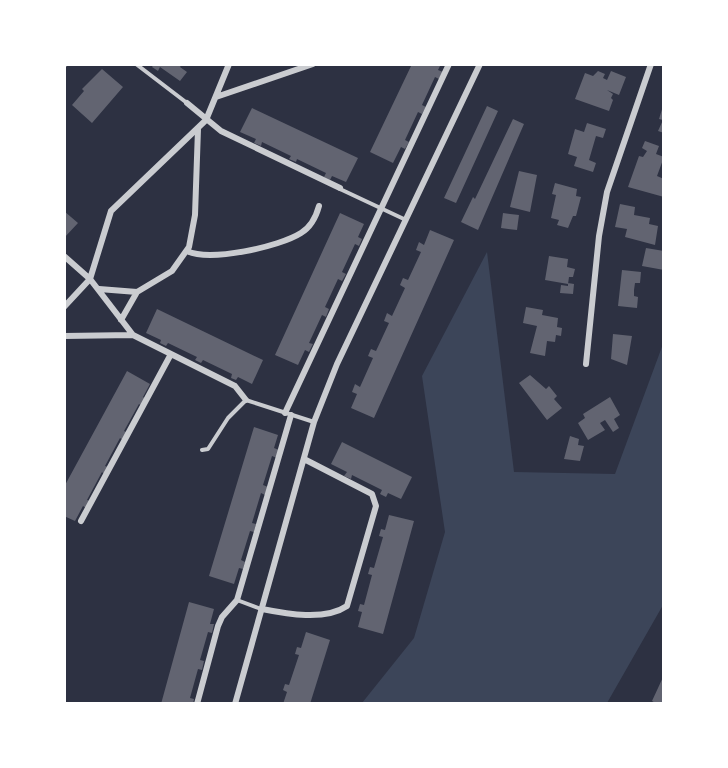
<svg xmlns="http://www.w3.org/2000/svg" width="728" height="768" viewBox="0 0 728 768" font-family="'PT Sans',sans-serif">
<rect width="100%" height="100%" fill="#2d3142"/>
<path fill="#3c4559" d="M487,252L514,472L615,474L663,344V605L607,703H362L414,638L445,532L422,376Z"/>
<path fill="#626471" d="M154,64H182L180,67L187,72L180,81L160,67L158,71L152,67Z
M412,64H441L438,70L443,72L439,79L435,77L422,105L426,107L422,114L418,112L405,140L409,142L405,149L401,147L393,163L370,152Z
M102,69L123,87L92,123L72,105L84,91L82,89Z
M598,71L605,74L603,78L607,80L611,71L626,77L619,95L607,90L613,94L611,98L613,100L609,111L575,99L585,73L593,76Z
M487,106L498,111L456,203L444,198Z
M663,106H664V133L658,131L663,120L659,119Z
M252,108L358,158L346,182L332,176L330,180L324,177L326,173L297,159L296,162L289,159L291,156L262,142L261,146L254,143L256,139L240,132Z
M513,119L524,124L478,230L461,222L473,197L475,199Z
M587,123L606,129L603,138L596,136L589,160L596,163L593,172L574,166L577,157L568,154L575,129L584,132Z
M645,141L659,146L656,154L664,157L657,176L664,179V197L628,187L639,156L643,157L647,151L642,148Z
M519,171L537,175L530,212L510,207Z
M555,183L577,189L576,196L581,197L576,216H573L568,228L557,225L559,220L551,218L556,195L552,194Z
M620,204L635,207L634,215L650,218L649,224L658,226L655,245L625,237L627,229L615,227Z
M64,211L78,223L64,238Z
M340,213L364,224L358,237L362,239L359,246L355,244L342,272L346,274L342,281L338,279L325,307L329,309L326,317L322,315L309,343L313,344L309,352L305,350L298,365L275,355Z
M503,213L519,215L517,230L501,228Z
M430,230L454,240L374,418L351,408L357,394L352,392L355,384L360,387L373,358L368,356L371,349L376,351L389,323L384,321L387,313L392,316L405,288L400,285L403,278L408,280L421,252L416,250L419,242L424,245Z
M646,248L664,251V270L642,266Z
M549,256L568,259L567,267L575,269L573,277H569L568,284L545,280Z
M622,270L641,272L640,283H635L634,290V296L638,297L637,308L618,306Z
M568,283L574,284L573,294L560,293L561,285L568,286Z
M526,307L543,310L542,315L558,318L557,327L562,328L561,336L556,335L555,342L547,341L545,356L530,353L537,326L523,323Z
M157,309L263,360L252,384L238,377L236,380L231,378L232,374L203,360L201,363L195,360L197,357L168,343L166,346L160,343L161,340L146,333Z
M613,334L632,336L627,365L611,359Z
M127,371L150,384L143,397L146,399L142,406L139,404L124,431L128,433L123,440L120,438L105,466L108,467L104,474L102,472L87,500L90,501L86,508L83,506L75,521L64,516V487Z
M530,375L546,389L549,386L557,396L554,399L562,408L547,420L519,383Z
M610,397L620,415L614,419L619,428L613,432L605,420L600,423L605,430L588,440L578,423L585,418L583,414Z
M254,427L278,435L274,448L279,450L277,458L272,456L263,485L268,487L265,495L261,493L252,523L256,524L254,532L250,531L241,560L245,562L243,569L239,568L234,584L209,576Z
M570,436L579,439L578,445L584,446L580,461L564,459Z
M342,442L412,477L401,499L388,493L386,497L380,494L382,490L352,475L351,479L344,476L347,472L331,464Z
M389,515L414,521L383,634L358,627L362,612L358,611L360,604L364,605L372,575L368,574L370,567L374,568L383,537L379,536L381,529L385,530Z
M189,602L214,609L210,624H214L212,633L208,632L200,660L204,661L202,670L198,669L190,698L194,699L193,704H161Z
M306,632L330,640L310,704H283L287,692L283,690L285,684L289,685L299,655L295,654L297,647L301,648Z
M664,675V704H657L652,701Z"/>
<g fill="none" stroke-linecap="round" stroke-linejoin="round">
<path stroke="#caccd0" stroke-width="4" d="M136,64L187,103
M64,65H65
M340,189L406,220
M202,450L208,449L228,418L246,400L314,422
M237,600L261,609"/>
<path stroke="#caccd0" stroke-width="6" d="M216,97L313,64
M187,103L221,131L340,188
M187,251C210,262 279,247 301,233C311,227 316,217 319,206
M64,256L90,279L133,335L235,386L246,400
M99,289L137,292
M64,307L90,279L111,211L206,120L229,64
M121,320L137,292L172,271L189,247L195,215L198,129
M64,336L133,335
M586,364L599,236L607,192L651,64
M285,413L449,64
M81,521L171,354
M262,609C287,614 325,621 347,606L376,506L372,494L304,459
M197,704L218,626L222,617L237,600L291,415
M235,704L314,422L337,364L480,64"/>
</g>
<rect width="728" height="768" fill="none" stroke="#ffffff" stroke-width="132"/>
</svg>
